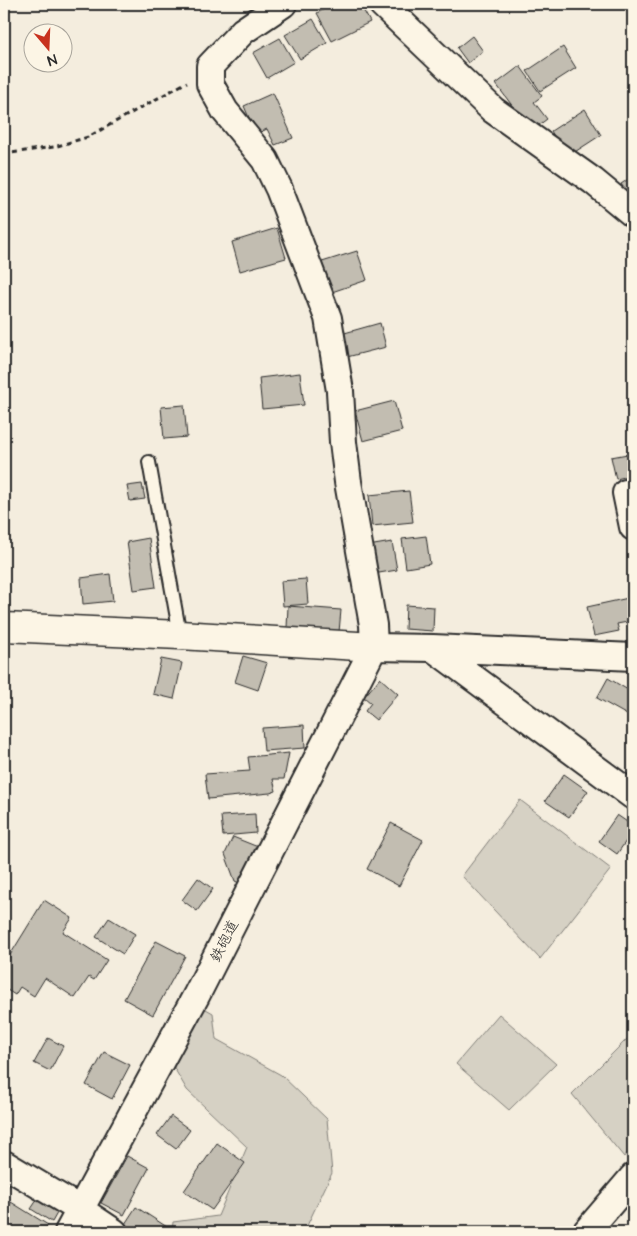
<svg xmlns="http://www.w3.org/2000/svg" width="637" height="1236" viewBox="0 0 637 1236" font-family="'Architects Daughter','Klee One',sans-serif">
<rect width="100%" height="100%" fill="#f4edde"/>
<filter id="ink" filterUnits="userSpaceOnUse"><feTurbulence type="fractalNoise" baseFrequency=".02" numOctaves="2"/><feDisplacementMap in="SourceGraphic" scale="10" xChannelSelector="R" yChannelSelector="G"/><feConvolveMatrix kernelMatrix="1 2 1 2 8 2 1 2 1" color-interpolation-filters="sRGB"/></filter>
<g filter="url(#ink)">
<path fill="#d6d1c4" stroke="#807e78" d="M520,800L611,869L540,959L462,876Z
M199,1005L213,1013L216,1039L281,1075L327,1119L332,1173L304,1232H172L173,1222L218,1216L247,1147L187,1090L170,1061Z
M499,1014L556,1064L509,1110L456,1064Z
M633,1033V1146L624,1157L572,1094Z"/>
<path fill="#c2bdb1" stroke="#2b2b2b" d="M334,4H360L370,22L332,41L317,13Z
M313,19L327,43L300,59L285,35Z
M472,36L483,51L468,63L457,48Z
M280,38L294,62L267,78L253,53Z
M563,47L576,68L540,91L527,71Z
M520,66L542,96L534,102L547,119L531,131L496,84Z
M273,93L293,138L275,145L267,129L256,134L244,106Z
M585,109L601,135L567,157L551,131Z
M633,176V202L621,184Z
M277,228L286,258L240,271L232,242Z
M357,251L367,280L329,293L319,263Z
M380,323L386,347L347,357L341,334Z
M300,373L304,405L262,409L259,378Z
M394,401L402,431L363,441L355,411Z
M184,405L187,437L164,439L161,407Z
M633,453V475L616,479L611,457Z
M142,484L145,499L130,501L127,486Z
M409,491L413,522L372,526L369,495Z
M426,536L430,564L406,568L402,539Z
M149,538L156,587L134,590L127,542Z
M392,542L397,570L373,574L368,546Z
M110,574L113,601L83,604L81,578Z
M306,579L308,604L283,606L281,581Z
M633,597V621L617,624L619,631L594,636L587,607Z
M406,605L434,607L433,631L405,629Z
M288,606L341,610L339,632L287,628Z
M243,656L267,663L258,690L235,682Z
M161,659L182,663L174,699L153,694Z
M380,678L398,694L376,720L365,711L371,703L364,697Z
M608,678L633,693V705L627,715L597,698Z
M304,725L305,748L264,751L262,728Z
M289,753L284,779H273L276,791L270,793L208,799L205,774L250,771L248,757Z
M564,774L588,791L569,817L545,801Z
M255,814L256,833L223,836L221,816Z
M617,815L633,826V831L617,854L599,841Z
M391,823L423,840L399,886L367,869Z
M233,837L258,847L241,884L235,881L225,854Z
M198,878L213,889L197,911L182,900Z
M44,900L72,918L63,932L107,960L94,980L89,977L75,998L45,978L34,996L20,987L15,995L4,988V965Z
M109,918L135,934L123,954L96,937Z
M156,941L185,956L153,1015L124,999Z
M48,1038L63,1046L50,1071L34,1063Z
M104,1052L130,1065L112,1099L86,1085Z
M171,1116L190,1130L176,1149L157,1135Z
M217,1143L245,1163L212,1210L184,1191Z
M127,1156L149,1168L124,1215L101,1203Z
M41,1194L61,1206L52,1222L31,1209Z
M11,1202L48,1225L43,1232H4V1214Z
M136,1207L167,1227L163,1232H132L123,1227Z"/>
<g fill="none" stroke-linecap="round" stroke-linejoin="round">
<g stroke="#2b2b2b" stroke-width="16">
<path id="lane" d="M149,462L180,635"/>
</g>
<g stroke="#2b2b2b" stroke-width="30">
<path id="street" d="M283,4L243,31L210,66V84L225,111L265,160L279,189L328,318L340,391L343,442L348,482L373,625L374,647
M382,4L493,110L593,181L633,214
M626,493L633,527
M374,647L433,648L633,657
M433,648L633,796
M4,1164L81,1210L114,1232
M68,1232L196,996L374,647
M586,1232L633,1177"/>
</g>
<g stroke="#2b2b2b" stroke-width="31">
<path id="secondary" d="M4,627L180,635L374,647"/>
</g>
<path stroke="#2b2b2b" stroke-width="3" stroke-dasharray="5 4" stroke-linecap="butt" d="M4,154L54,147L88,137L187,82"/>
<use href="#lane" stroke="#fcf5e5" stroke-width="12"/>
<use href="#street" stroke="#fcf5e5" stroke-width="26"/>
<use href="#secondary" stroke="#fcf5e5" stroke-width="28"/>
</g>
</g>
<g text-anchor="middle" stroke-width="5" stroke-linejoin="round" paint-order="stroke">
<g font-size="15" fill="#2b2b2b" stroke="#fcf5e5">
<text transform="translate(224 941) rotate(-63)" y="5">鉄砲道</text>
</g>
</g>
<rect width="637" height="1236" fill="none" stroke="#fcf5e5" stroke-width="20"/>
<rect x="10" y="10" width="617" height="1216" fill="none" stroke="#2b2b2b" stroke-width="2" filter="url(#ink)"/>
<g transform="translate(48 48) rotate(161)"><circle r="24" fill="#fcf5e5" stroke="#a8a49b"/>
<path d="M0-4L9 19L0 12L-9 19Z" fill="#c8321e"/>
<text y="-8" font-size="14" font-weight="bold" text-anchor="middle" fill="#2b2b2b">N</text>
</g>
</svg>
